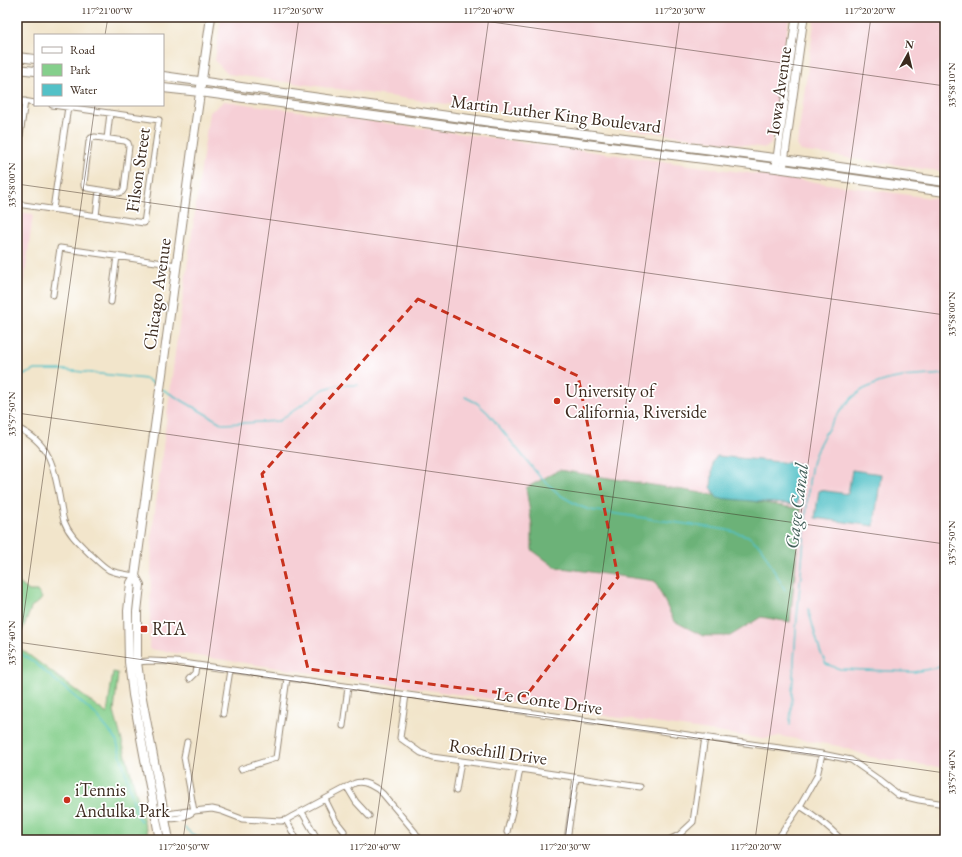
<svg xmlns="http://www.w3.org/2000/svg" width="962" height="857" viewBox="0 0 962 857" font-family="'EB Garamond',serif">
<rect width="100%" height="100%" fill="#fff"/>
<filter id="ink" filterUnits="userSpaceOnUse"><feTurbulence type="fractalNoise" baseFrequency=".025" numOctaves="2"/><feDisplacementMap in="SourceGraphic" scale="8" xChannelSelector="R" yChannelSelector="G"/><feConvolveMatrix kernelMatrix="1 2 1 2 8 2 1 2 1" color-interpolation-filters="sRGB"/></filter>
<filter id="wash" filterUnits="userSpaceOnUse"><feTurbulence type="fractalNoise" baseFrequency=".012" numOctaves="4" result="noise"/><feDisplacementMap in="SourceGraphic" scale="16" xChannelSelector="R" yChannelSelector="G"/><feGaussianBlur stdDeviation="0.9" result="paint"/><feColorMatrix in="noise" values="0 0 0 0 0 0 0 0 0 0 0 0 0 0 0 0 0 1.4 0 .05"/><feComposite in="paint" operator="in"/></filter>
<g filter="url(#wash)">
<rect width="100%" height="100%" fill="#f2e5cb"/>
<path fill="#f6cfd6" d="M221,17H789L771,144L766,148L228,74L215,61Z
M815,17H945V172L801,151L797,145Z
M224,101L945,200V768L870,757L851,750L838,746L779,736L764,739L149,649L152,534L174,360L209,113Z
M17,212L33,214L17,338Z"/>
<path fill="#85cf8c" stroke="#607c55" d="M17,570L19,583L29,591H37L42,598L39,602L32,606L22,631L17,636Z
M17,646L107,714L113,672L118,673L114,712L149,840H17Z"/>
<path fill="#6cb278" stroke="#546e4b" d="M559,470L801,509L790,622L761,617L730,636H703L674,621L655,581L555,567L532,550V525L526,488Z"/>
<path fill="#53c1c7" stroke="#477672" d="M717,456L801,464V483L797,505L717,498L711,487L713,461Z
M852,470L881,474L874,526L815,518L819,490L848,494Z"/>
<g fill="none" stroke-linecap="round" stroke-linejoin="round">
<path stroke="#53c1c7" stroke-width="1.5" d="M17,378L35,370H65L146,379L157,386
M162,389L223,424L279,421L324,389L338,385H358
M465,397L477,403L488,413L540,477L560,495L579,506L590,510L727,530L748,536L761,547L785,590
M808,609L820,651L826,664L840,669L914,672L945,666
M17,651L35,663L95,714L116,739L138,818L141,821
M790,725L796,630L809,482C810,476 811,470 812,464C818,440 843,401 864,389C869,387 875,384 881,382C901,375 924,376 945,374
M185,828L192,834L210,840"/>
</g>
</g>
<g filter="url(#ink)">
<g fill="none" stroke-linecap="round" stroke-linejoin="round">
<g stroke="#968874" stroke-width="7">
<path id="minor" d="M17,100L35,103
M95,137L125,141L128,143L129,146L124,189L122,192L119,193L87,188L84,186V183L89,141L91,138Z
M107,139L110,113
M17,156L25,101
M17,204L144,223L159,120L52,105
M53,209L68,107V105
M96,216L99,190
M53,295L60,248L177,265
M111,302L117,256
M17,428C50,442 54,467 60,500C61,507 62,514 64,521C69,535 80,544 90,554C96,559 102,566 109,570C117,574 127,574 135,576
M137,662L150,661L176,662L822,754L851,760L878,779L898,795L919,800L945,804
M189,679L195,673L196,665
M406,695L400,738L421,753L432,757L520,769L640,787
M223,714L230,670
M343,726L348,687
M187,742L184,757L194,811
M241,769L276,758L287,678
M347,787L356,802L369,816
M456,791L461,761
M325,799L336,821L344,831
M800,806C816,816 829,827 842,840
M302,812L318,840
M165,817L167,814L188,811H194L212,809L221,811L242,819L281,821L286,820L293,816L355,783C364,780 376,787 383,794L415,832L420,840
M165,817C173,821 187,817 194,811
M286,820L297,840
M507,832L512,812L520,769
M567,840L576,778
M669,840L679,835L693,822L705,737
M777,840L800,806L817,776L822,754"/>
</g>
<g stroke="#968874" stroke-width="9">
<path id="tertiary" d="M776,168L777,158L796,17
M783,169L804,17"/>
</g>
<g stroke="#968874" stroke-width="10">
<path id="primary" d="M17,57L35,59
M17,69L35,71
M163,76L491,122L790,160L945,182
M163,88L200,92L490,132L776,168L945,192
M135,576L140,585L137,612V662L141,693L169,840
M160,840L133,695L129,662L128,611L131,583L135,576L194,135L211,17"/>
</g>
<use href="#minor" stroke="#fff" stroke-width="5"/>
<use href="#tertiary" stroke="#fff" stroke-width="7"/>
<use href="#primary" stroke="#fff" stroke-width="8"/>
</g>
</g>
<path fill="none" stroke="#c8321e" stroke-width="3" stroke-dasharray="8 5" stroke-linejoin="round" d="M418,299L578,376L618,577L526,696L308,669L262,474Z"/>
<path fill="none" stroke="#3b2a1e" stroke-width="1" stroke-opacity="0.45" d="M456,17L945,86M105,35L108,17M17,184L945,315M17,413L945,544M17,642L945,773M17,663L95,105M183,840L299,17M374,840L489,17M565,840L680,17M755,840L871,17"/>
<g fill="#c8321e" stroke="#fff" stroke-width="1.5">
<circle cx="557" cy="401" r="4"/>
<rect x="140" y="625" width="8" height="8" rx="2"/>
<circle cx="67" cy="800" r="4"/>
</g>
<g text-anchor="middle" stroke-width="3.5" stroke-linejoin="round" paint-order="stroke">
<g font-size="18" fill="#3b2a1e" stroke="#fff">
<text transform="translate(779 91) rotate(-82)" y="6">Iowa Avenue</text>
<text transform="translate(556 114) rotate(7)" y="6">Martin Luther King Boulevard</text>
<text transform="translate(138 170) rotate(-82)" y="6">Filson Street</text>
<text transform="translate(157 294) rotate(-82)" y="6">Chicago Avenue</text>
<text transform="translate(549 701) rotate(8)" y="6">Le Conte Drive</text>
<text transform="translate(498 752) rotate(8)" y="6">Rosehill Drive</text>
</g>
<g font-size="18" fill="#3b2a1e" stroke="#fff" text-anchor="start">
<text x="565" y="397">University of<tspan x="565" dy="21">California, Riverside</tspan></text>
<text x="152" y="635">RTA</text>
<text x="75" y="796">iTennis<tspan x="75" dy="21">Andulka Park</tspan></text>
</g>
<g font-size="19" font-style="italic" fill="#435f59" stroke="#fff">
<text transform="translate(796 506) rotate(-83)" y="7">Gage Canal</text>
</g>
</g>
<rect width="962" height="857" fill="none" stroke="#fff" stroke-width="44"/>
<rect x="34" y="34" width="130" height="72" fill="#ffffff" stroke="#b1aaa5"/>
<rect x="42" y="47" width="20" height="6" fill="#ffffff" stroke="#b1aaa5"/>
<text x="70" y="54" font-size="12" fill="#3b2a1e">Road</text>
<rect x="42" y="64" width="20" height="12" fill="#85cf8c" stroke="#b1aaa5"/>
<text x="70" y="74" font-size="12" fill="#3b2a1e">Park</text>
<rect x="42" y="84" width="20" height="12" fill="#53c1c7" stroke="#b1aaa5"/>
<text x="70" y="94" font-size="12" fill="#3b2a1e">Water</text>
<g transform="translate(908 54) rotate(8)" stroke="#ffffff" stroke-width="3" paint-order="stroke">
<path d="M0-3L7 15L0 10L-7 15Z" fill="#3b2a1e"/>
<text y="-6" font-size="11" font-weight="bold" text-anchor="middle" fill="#3b2a1e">N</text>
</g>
<rect x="22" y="22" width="918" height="813" fill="none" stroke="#3b2a1e" stroke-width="1.5"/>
<g font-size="10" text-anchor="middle" fill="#3b2a1e">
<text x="107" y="14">117°21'00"W</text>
<text x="298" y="14">117°20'50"W</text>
<text x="489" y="14">117°20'40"W</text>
<text x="680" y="14">117°20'30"W</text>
<text x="870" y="14">117°20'20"W</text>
<text transform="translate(951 85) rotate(-90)" y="4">33°58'10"N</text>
<text transform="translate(11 185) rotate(-90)" y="4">33°58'00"N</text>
<text transform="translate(951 314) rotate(-90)" y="4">33°58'00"N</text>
<text transform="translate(11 414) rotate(-90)" y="4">33°57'50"N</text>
<text transform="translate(951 543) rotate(-90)" y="4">33°57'50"N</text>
<text transform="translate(11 643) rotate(-90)" y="4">33°57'40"N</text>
<text transform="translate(951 772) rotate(-90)" y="4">33°57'40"N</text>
<text x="184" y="850">117°20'50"W</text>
<text x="375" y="850">117°20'40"W</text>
<text x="565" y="850">117°20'30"W</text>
<text x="756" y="850">117°20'20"W</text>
</g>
</svg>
